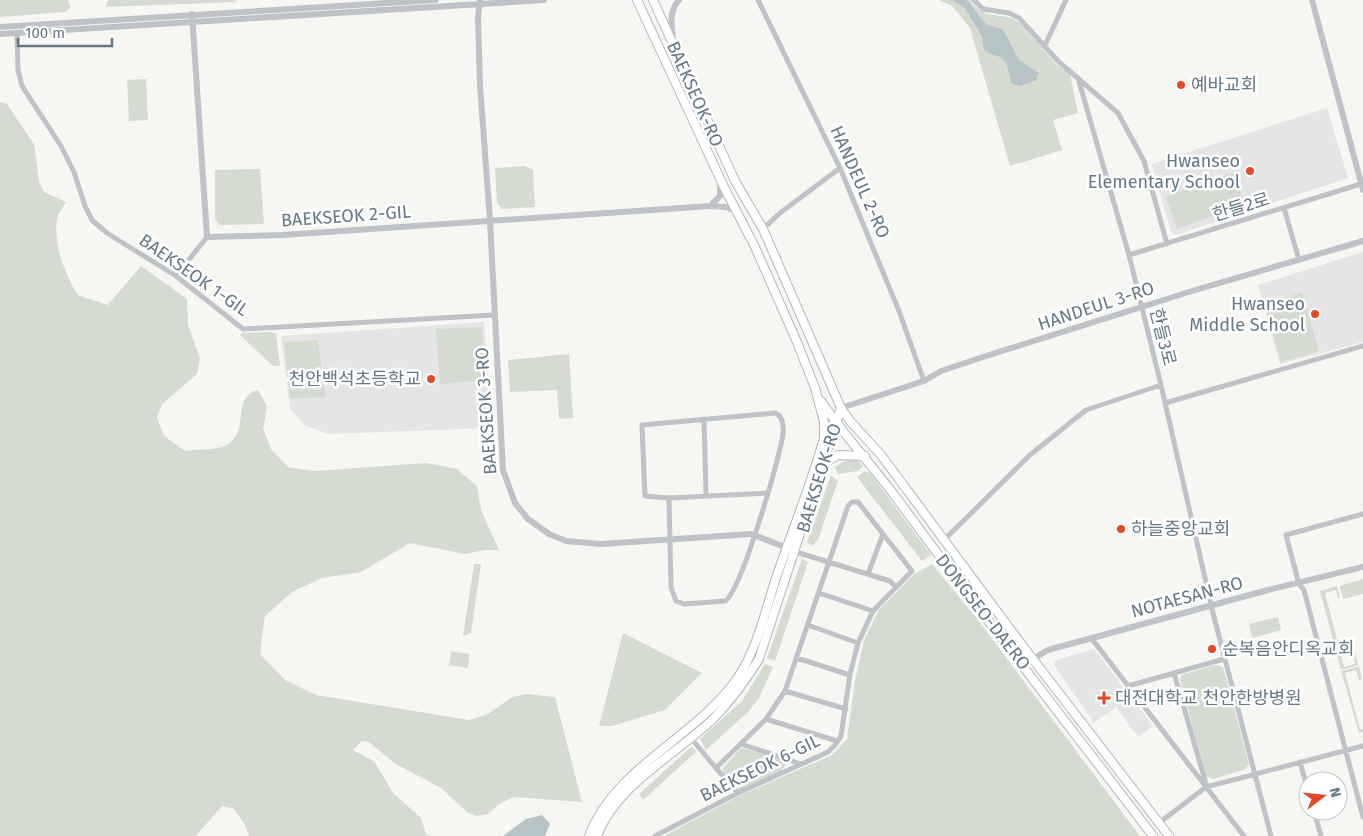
<svg xmlns="http://www.w3.org/2000/svg" width="1363" height="836" viewBox="0 0 1363 836" font-family="'Fira Sans','Noto Sans KR',sans-serif">
<rect width="100%" height="100%" fill="#f6f6f3"/>
<path fill="#e4e5e4" d="M1327,108L1348,178L1176,235L1171,232L1152,164Z
M1363,252V342L1280,364L1258,285Z
M484,322L492,428L328,434L304,425L290,408L281,336Z
M1094,649L1153,726L1138,737L1116,707L1094,723L1054,665L1056,660Z"/>
<path fill="#d6dbd2" d="M0,0H68L71,7L65,12L0,17Z
M108,0H235L237,2L106,7Z
M939,0H970C990,25 1000,8 1021,24L1057,65L1070,74L1078,113L1053,120L1062,150L1010,166L970,28L952,6Z
M146,79L148,120L129,121L127,80Z
M0,102L7,104L34,144L39,182L44,192L66,202C63,207 58,213 57,219C53,245 65,274 78,295L108,305L141,266L187,299L188,325L200,358L197,374L162,404L157,418L164,436L185,451C199,448 220,452 231,442C249,425 232,397 258,390L267,406L263,429L271,449L288,467L314,471L427,463L457,469L477,486L481,510L499,550H484L465,554L410,543L361,572L322,578L292,592L265,616L260,654L285,680L316,695L469,720L488,714L512,697L527,694L555,697L582,802L514,797L499,804L488,814L477,816L468,813L441,788L394,763L369,742L362,741L353,750L374,761L393,793L421,818L426,834L430,836H249L245,825L234,809L222,806L196,836H0Z
M525,166L533,170L535,207L502,209L497,203L495,168Z
M260,169L264,224L219,225L215,218V170Z
M1233,173L1245,204L1177,229L1166,196Z
M1302,293L1319,351L1281,362L1264,303Z
M482,327L486,380L440,384L436,329Z
M271,332L276,334L280,366H273L240,335L242,333Z
M318,340L325,397L290,399L284,342Z
M569,354L573,418L559,419L557,390L510,392L508,360Z
M850,458L858,460L863,466L858,471L838,474L835,467Z
M865,471L870,473L931,555L922,561L857,477Z
M831,475L838,481L818,540L812,546L807,542Z
M802,559L808,562L775,661L767,658Z
M474,564H481L471,633L463,636Z
M932,564L978,620L1140,836H664L741,795L832,755L847,739L855,681L864,640L879,610L913,575Z
M1363,579V594L1343,599L1340,586Z
M1337,586L1340,598H1338L1336,590L1325,593L1344,667L1355,664L1353,653H1355L1358,665L1341,670L1320,591Z
M1278,617L1281,630L1252,638L1249,624Z
M623,633L702,673L665,710L612,726H599Z
M451,651L469,654L468,668L449,665Z
M765,664L773,667L759,698L749,711L706,750L700,739L742,701Z
M1216,665L1223,667L1249,764L1246,769L1213,779L1206,776L1180,680L1181,675Z
M1359,666L1362,679L1359,680L1356,670L1345,673L1360,729H1363V732L1359,733L1341,671Z
M691,747L697,751L643,800L640,796V793Z
M744,748L787,762C782,776 753,787 739,790L724,775L723,768L740,749Z"/>
<path fill="#b6c3c7" d="M952,0H967L986,24L1001,29L1005,33L1019,60L1039,73L1036,76L1037,80L1020,86L1012,84C1009,77 1009,65 1003,59C998,55 990,55 984,50L982,37L965,8Z
M542,815L550,824L545,836H503L526,819Z"/>
<g fill="none" stroke-linecap="round" stroke-linejoin="round">
<g stroke="#b1b7bb" stroke-width="10">
<path id="secondary" d="M653,0L735,181L763,229L841,408L850,421L881,455L1022,645L1169,836
M821,401C843,434 871,464 895,496C979,611 1067,723 1153,836
M824,463L838,455L865,456
M589,836C614,769 693,738 734,683C756,654 765,612 776,578C792,531 811,485 824,438V422L815,388L797,342L755,247L724,187L637,0
M597,836C616,784 678,754 715,717C732,699 746,680 759,659L841,408"/>
</g>
<path stroke="#bfc3c7" stroke-width="5" d="M758,0L840,168L899,311L924,381
M974,0L983,9L1009,13L1019,18L1059,62L1118,113L1144,161L1167,244
M17,33L18,70L22,86L61,146L74,172L85,206L92,220L107,233L176,276L243,329L494,315
M1045,45L1066,0
M1078,78L1129,255L1161,385L1213,613L1271,836
M1284,208L1299,260
M763,229L780,213L840,168
M1129,255L1361,184
M176,276L207,237
M1165,403L1363,346
M775,413L780,416C783,422 784,427 783,434C780,457 741,592 725,601L684,604L676,601L671,587L669,498L645,496L642,425Z
M704,420L706,494
M669,498L767,493
M1363,514L1286,535L1299,584L1304,590L1363,817
M944,540L1030,455L1086,410L1161,385
M796,552L890,581L896,587
M868,574L883,534
M819,593L873,611
M808,625L858,643
M1092,639L1244,836
M797,658L850,675
M1174,673L1206,784
M1128,686L1224,659
M785,691L846,709
M766,719L837,741
M741,744L801,764
M1300,762L1308,790
M716,768L738,793
M1314,811L1321,836
M1159,823L1206,787L1363,746
M655,836L738,793L828,752L835,745L841,736L850,674L858,643L873,611L912,571L858,502H852L848,506L785,691L766,719L716,768L690,737"/>
<path stroke="#bfc3c7" stroke-width="6" d="M480,0L478,18L480,85L490,221L503,470L515,503L528,519L549,534L566,541L601,544L751,534L790,549
M1312,0L1363,190
M192,14L207,237L283,235L710,206L727,207L737,212
M0,27L436,0
M0,34L544,0
M673,40C672,26 668,12 679,0
M710,206L720,196V181
M841,408L924,381L941,371L983,357L1192,291L1363,241
M1023,665L1048,650L1268,590L1363,567"/>
<use href="#secondary" stroke="#fff" stroke-width="8"/>
</g>
<g fill="#e24927" stroke="#fff" stroke-width="2">
<circle cx="1181" cy="85" r="5"/>
<circle cx="1250" cy="171" r="5"/>
<circle cx="1315" cy="314" r="5"/>
<circle cx="431" cy="379" r="5"/>
<circle cx="1121" cy="529" r="5"/>
<circle cx="1212" cy="649" r="5"/>
<path d="M1101.5 690.5h5v5h5v5h-5v5h-5v-5h-5v-5h5z"/>
</g>
<g text-anchor="middle" stroke-width="5" stroke-linejoin="round" paint-order="stroke">
<g font-size="18" fill="#657884" stroke="#fff" text-anchor="start">
<text x="1191" y="91">예바교회</text>
<text x="1240" y="167" text-anchor="end">Hwanseo<tspan x="1240" dy="21">Elementary School</tspan></text>
<text x="1305" y="310" text-anchor="end">Hwanseo<tspan x="1305" dy="21">Middle School</tspan></text>
<text x="421" y="385" text-anchor="end">천안백석초등학교</text>
<text x="1131" y="535">하늘중앙교회</text>
<text x="1222" y="655">순복음안디옥교회</text>
<text x="1115" y="704">대전대학교 천안한방병원</text>
</g>
<g font-size="18" fill="#657884" stroke="#fff">
<text transform="translate(695 94) rotate(66)" y="6">BAEKSEOK-RO</text>
<text transform="translate(860 182) rotate(66)" y="6">HANDEUL 2-RO</text>
<text transform="translate(1241 207) rotate(-17)" y="6">한들2로</text>
<text transform="translate(346 216) rotate(-4)" y="6">BAEKSEOK 2-GIL</text>
<text transform="translate(194 275) rotate(35)" y="6">BAEKSEOK 1-GIL</text>
<text transform="translate(1096 306) rotate(-18)" y="6">HANDEUL 3-RO</text>
<text transform="translate(1163 337) rotate(76)" y="6">한들3로</text>
<text transform="translate(486 411) rotate(-94)" y="6">BAEKSEOK 3-RO</text>
<text transform="translate(819 478) rotate(-73)" y="6">BAEKSEOK-RO</text>
<text transform="translate(1187 597) rotate(-15)" y="6">NOTAESAN-RO</text>
<text transform="translate(983 612) rotate(52)" y="6">DONGSEO-DAERO</text>
<text transform="translate(760 768) rotate(-26)" y="6">BAEKSEOK 6-GIL</text>
</g>
</g>
<g transform="translate(1323 796) rotate(74)"><circle r="24" fill="#ffffff" stroke="#c1c9ce"/>
<path d="M0-4L9 19L0 12L-9 19Z" fill="#e24927"/>
<text y="-8" font-size="14" font-weight="bold" text-anchor="middle" fill="#657884">N</text>
</g>
<path d="M18 38v8h94v-8" fill="none" stroke="#657884" stroke-width="2.5"/>
<text x="25" y="38" font-size="15" fill="#657884" stroke="#ffffff" stroke-width="4" paint-order="stroke">100 m</text>
</svg>
